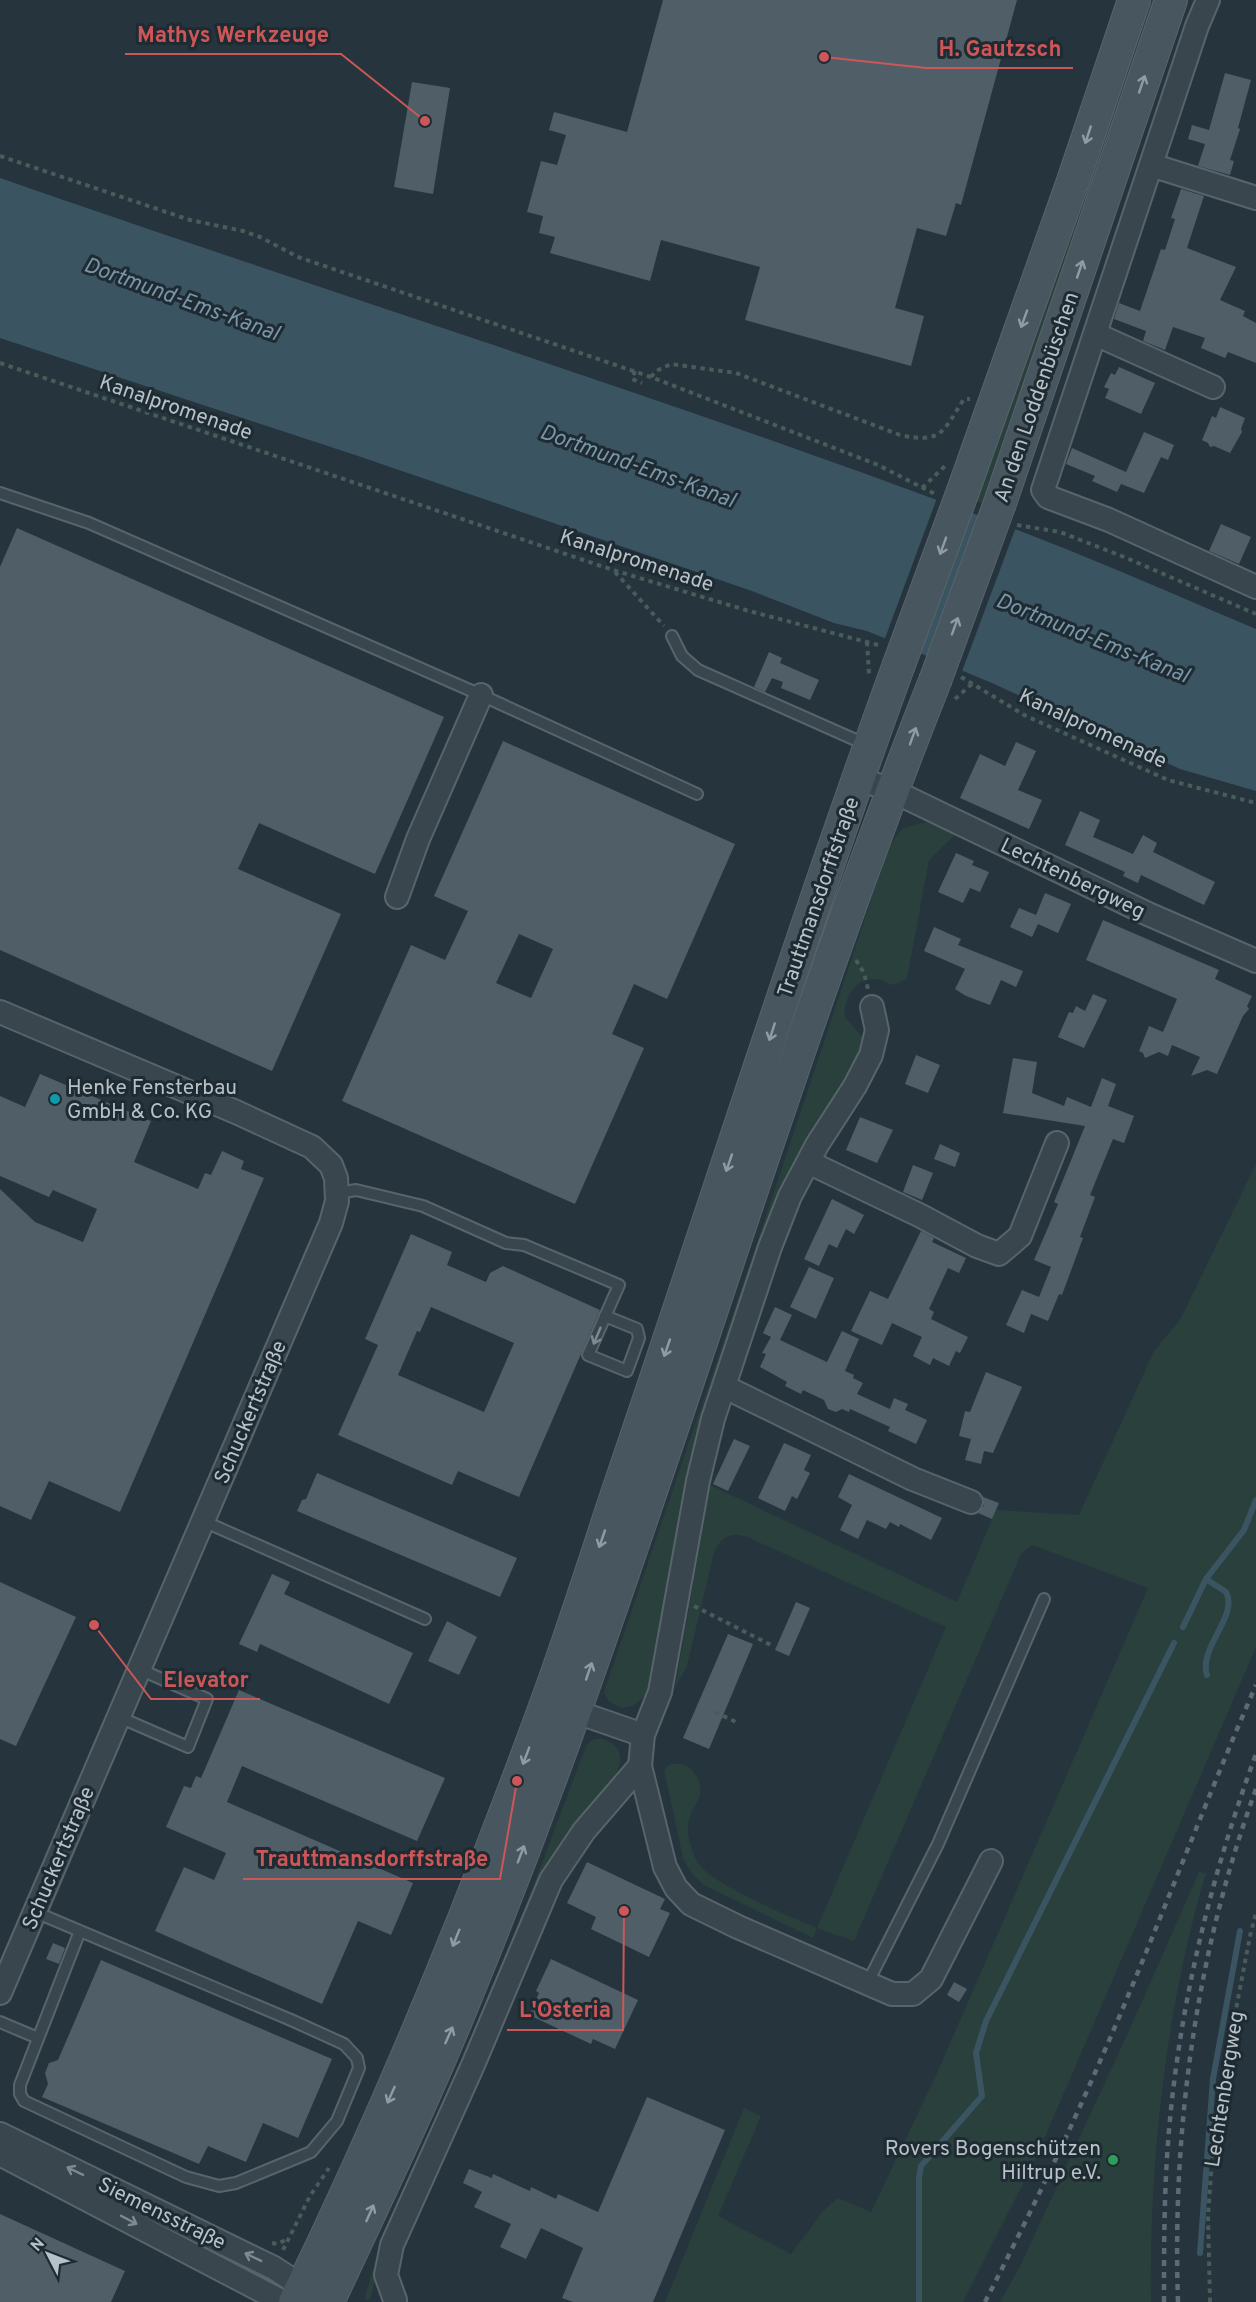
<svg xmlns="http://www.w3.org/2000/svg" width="1256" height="2302" viewBox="0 0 1256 2302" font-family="Overpass,sans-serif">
<rect width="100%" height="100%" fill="#26343d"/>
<path fill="#29403d" d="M1143,0H1158L988,506L970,499Z
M926,822L958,832L929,860L907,979L893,985C887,983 881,979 875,979C855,978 843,999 845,1017L862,1037L864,1049L802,1154L664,1619L648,1694L633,1706L622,1708L609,1702L604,1692L767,1213L889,846L903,828Z
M1256,1164V1647L1036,2158L963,2302H665L744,2108L761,2116L718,2216L791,2254L823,2211L838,2198L871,2212L938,2071L1148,1588L1032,1545L1021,1554L854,1941L817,1928L813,1938L704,1885L692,1874L683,1858L664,1770C667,1765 670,1764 676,1764C683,1763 691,1767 695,1774C710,1798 690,1804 688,1825C687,1836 692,1852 697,1861C706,1882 793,1918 817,1928L946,1627L747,1537C730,1532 721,1536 714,1553L687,1666L675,1688L710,1485L957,1602L996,1510L1079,1515L1154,1351L1180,1320Z
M601,1738C642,1751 607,1790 592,1807L380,2263L370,2299L364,2300L380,2246L477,2027L536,1879L586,1746L592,1740Z
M1199,1872L1206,1873C1166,2007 1149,2162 1151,2302H1000L1021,2264L1132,2024Z"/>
<path fill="#3b5462" d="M0,178C344,298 693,406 1033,536C1108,565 1182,598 1256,629V791L1180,769L992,683L867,631L834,623L752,591L358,456L0,338Z"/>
<path fill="#26343d" d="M937,498L969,510L916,655L884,641Z
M982,514L1016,527L961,674L928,660Z"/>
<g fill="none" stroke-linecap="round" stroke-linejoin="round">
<path stroke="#3b5462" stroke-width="6" d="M1206,1579L1226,1592C1239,1616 1198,1648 1207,1675
M1183,1627L1206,1579L1244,1530L1256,1500
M1200,2253L1213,2079L1240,1931
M919,2302V2177L921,2166L982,2096L976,2053L986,2021L1174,1643"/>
</g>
<path fill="#505f67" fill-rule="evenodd" d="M663,0H1017L961,205L956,203L946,236L917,228L895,308L924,316L911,366L745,320L760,267L661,240L650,281L550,253L555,237L539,233L543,216L527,212L541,161L557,165L566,135L549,130L554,112L627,132Z
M1225,73L1251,80L1238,128L1240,129L1230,160L1234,161L1230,175L1198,166L1205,144L1188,139L1192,125L1209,130Z
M412,82L450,88L433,194L394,187Z
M1181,189L1204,196L1187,248L1236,267L1220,300L1245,311L1243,316L1256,323V363L1228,352L1225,358L1201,348L1205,338L1173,327L1165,350L1143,341L1146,331L1114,319L1119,303L1140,311L1161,249L1165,250L1175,219L1171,218Z
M1119,367L1155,383L1141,414L1105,398L1109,389L1104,387L1111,373L1115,375Z
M1220,407L1245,418L1241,429L1242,432L1230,453L1214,446L1210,447L1208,443L1202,440L1212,416L1216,418Z
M1144,432L1174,445L1168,460L1161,457L1144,493L1121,484L1117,492L1092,481L1095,476L1066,464L1072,448L1126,472Z
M1221,524L1251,537L1239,564L1209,551Z
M17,528L444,717L375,874L259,823L238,869L341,914L272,1071L0,950V567Z
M769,652L782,658L780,663L819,680L810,700L781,688L783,682L772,678L765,692L754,687Z
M503,741L735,844L667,999L634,984L612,1034L644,1048L575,1204L342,1101L411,945L445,960L468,911L434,896ZM519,934L553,949L531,998L496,983Z
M1016,742L1036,751L1018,790L1042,800L1029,829L960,798L980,754L1005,766Z
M1080,811L1100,820L1093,837L1133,854L1143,835L1157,843L1153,852L1215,882L1204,905L1141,875L1138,883L1123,876L1125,872L1065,845Z
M956,853L974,861L972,865L989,872L980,892L970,888L963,903L938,892Z
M1045,893L1071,904L1058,933L1038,924L1032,937L1010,927L1019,908L1036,915Z
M1103,920L1219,970L1215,979L1252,996L1247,1006L1249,1009L1243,1016L1217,1074L1207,1070L1191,1076L1200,1057L1172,1045L1168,1056L1159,1052L1145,1058L1143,1053L1139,1051L1149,1026L1163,1032L1177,999L1086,960Z
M934,927L961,939L958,945L1023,971L1016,987L1001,980L990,1005L966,996L955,989L965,969L924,951Z
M1093,994L1107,1000L1084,1048L1058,1037L1069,1012L1073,1013L1076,1006L1085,1011Z
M916,1055L940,1065L928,1093L905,1084Z
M1013,1058L1037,1062L1032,1093L1064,1106L1067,1097L1091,1107L1102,1078L1116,1084L1108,1106L1134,1116L1124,1143L1113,1139L1090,1195L1095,1197L1080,1237L1083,1238L1062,1295L1059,1294L1048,1321L1031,1314L1024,1333L1006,1325L1022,1290L1039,1297L1051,1267L1034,1260L1058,1204L1054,1202L1085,1126L1003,1113Z
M40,1074L151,1121L134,1162L198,1189L205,1173L211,1175L222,1151L244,1161L241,1169L264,1178L120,1512L49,1481L31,1520L0,1506V1189L35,1222L83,1242L97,1209L53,1190L49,1197L0,1176V1096L25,1107Z
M860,1117L893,1130L877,1163L846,1150Z
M940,1144L960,1153L955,1167L934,1159Z
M913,1165L933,1173L922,1200L903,1192Z
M832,1199L864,1215L854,1234L846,1229L837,1248L829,1244L819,1266L804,1259Z
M921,1231L934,1238L932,1242L966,1258L959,1273L948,1268L929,1309L934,1312L931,1319L968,1337L960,1353L956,1351L949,1366L933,1358L930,1365L913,1356L922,1337L892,1323L882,1345L851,1331L870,1291L888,1299Z
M411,1234L452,1252L447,1265L486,1282L490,1273L503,1266L600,1310L519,1497L458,1471L452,1485L338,1435L378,1345L365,1339ZM431,1307L514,1343L484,1412L398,1375L417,1331L420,1332Z
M809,1267L834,1278L816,1319L790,1307Z
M775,1307L792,1315L780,1340L827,1362L842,1331L859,1339L845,1371L854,1375L853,1378L863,1383L857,1394L890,1409L894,1398L908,1404L905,1410L927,1420L916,1444L888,1431L890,1427L850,1409L849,1412L842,1409L836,1412L828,1409L824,1400L803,1390L801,1394L785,1386L787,1382L760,1367L766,1354L762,1353L771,1337L763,1333Z
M986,1372L1022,1387L993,1453L984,1451L981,1464L965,1460L971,1439L959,1436L965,1411L970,1412Z
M734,1439L750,1446L728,1491L713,1484Z
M784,1443L811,1455L804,1470L810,1473L797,1499L792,1496L785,1511L758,1498Z
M317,1473L517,1558L500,1597L297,1511L302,1500L306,1499Z
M849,1474L942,1518L931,1540L900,1524L899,1527L890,1522L886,1529L867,1520L858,1539L840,1530L852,1505L838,1497Z
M983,1497L999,1503L992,1519L978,1513L984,1506Z
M272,1574L290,1582L284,1594L413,1653L389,1704L260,1644L257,1652L239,1644Z
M0,1582L76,1617L16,1746L0,1739Z
M796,1602L810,1608L789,1656L775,1650Z
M447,1621L477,1637L459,1675L428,1661Z
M728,1634L753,1644L709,1749L683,1738Z
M239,1690L445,1778L417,1841L242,1766L227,1802L413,1883L391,1935L358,1921L322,2004L155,1931L184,1867L214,1880L226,1853L166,1827L184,1786L191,1788L196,1776L201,1778Z
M587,1862L665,1899L660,1909L670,1913L649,1957L591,1929L596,1917L567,1903Z
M53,1943L65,1948L59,1964L46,1959Z
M551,1959L638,2000L615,2049L593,2039L591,2044L529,2015L539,1993L536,1991Z
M101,1960L332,2059L298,2138L263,2123L246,2162L208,2146L199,2164L42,2097L48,2084L45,2073L49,2063L58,2060Z
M954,1982L967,1989L959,2002L947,1995Z
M647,2097L725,2130L653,2302H573L562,2298L583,2248L541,2228L526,2259L500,2247L511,2224L474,2207L482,2192L463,2183L469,2169L492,2178L493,2174L530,2191L531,2187L556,2199L558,2194L598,2212Z
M0,2214L125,2271L111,2302H0Z"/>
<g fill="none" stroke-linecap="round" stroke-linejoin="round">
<g stroke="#58646b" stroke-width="14">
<path id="lane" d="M0,493L89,523L481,695L697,794
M672,636L682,656L698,670L858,741
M338,1193L356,1190L423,1206L506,1243L524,1245L619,1285L588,1355L627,1371L639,1338L637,1329L605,1316
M203,1521L425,1619
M119,1717L188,1747L207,1699L139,1669
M35,1912L291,2020L344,2044L357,2058L359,2068L337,2121L311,2152L236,2183L219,2186L186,2177L24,2101L20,2094V2085L80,1931
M867,1984L938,1844L1044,1599
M0,2022L38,2038"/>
</g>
<g stroke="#58646b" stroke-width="26">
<path id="street" d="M1208,0L1197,26L1043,490L1048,497L1109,520L1256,587
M1151,165L1256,198
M1095,334L1213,387
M858,778L893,791L1148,914L1256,961
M397,897L418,839L481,695
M872,1007L877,1030L871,1055L855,1086L817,1145L790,1196L770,1247L713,1419L698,1481L660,1692L643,1735L640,1766L665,1867L676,1888L691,1904L738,1927L892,1994H913L931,1979L991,1861
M0,1012L236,1112L312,1147L331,1165L336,1178L337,1201L331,1223L0,1993
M808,1162L919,1215L977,1246L999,1254L1020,1236L1057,1143
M725,1387L913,1479L971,1502
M562,1707L643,1735
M0,2134L274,2268L303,2287L312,2297
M0,2154L283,2302
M395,2300L386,2275L392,2245L473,2065L551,1880L584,1831L640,1766"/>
</g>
<g stroke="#58646b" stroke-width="34">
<path id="secondary" d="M963,491L1072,184L1134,0
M1000,503L1171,0
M295,2302C390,2107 472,1907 546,1704C572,1633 595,1560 619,1488C712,1215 799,939 898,667
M328,2302C377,2197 428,2092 471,1984C508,1893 543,1801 576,1708C698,1366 801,1018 935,681"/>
</g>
<path stroke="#485c5a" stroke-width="4" stroke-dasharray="4.5 4.5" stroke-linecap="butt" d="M0,156L190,220L243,231L260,237L298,257L651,377L878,465L937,495
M0,363L613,570L749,611L882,646
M635,371L632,379L642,383
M651,377L656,371L671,364L736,373L900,435C943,444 943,431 964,399H970
M922,488L945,466
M1017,525L1060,532L1124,557L1256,614
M615,572L664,626
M867,642L869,674
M961,677L1026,716L1168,780L1256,803
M955,699L972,684
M856,960L864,973L868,989
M694,1606L771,1645
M715,1712L738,1723
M272,2243L277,2244L288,2239
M283,2250L310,2196L329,2168
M1210,2302L1208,2215L1215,2119L1250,1936L1256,1913"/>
<use href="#lane" stroke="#3a464d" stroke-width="10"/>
<use href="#street" stroke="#3a464d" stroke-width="22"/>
<use href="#secondary" stroke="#485660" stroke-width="32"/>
<path stroke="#5c6b74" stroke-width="4.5" stroke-dasharray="6 6" stroke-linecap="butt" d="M985,2302C1026,2222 1065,2142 1101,2059C1155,1936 1202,1809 1256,1685
M1164,2302C1164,2249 1164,2196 1168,2143C1178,2010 1210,1879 1256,1754
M1178,2302C1172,2129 1196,1953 1256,1789"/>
<g stroke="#58646b" stroke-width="34" stroke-linecap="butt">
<path id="secondary-bridge" d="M898,667L963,491
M935,681L1000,503"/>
</g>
<use href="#secondary-bridge" stroke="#485660" stroke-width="32"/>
</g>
<defs><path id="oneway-shaft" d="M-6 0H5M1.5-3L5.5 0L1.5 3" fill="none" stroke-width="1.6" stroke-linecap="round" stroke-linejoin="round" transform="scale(1.5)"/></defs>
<g stroke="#909ca4">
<use href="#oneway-shaft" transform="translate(1142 84) rotate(-71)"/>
<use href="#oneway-shaft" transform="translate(1088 135) rotate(108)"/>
<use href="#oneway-shaft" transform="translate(1080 269) rotate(-71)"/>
<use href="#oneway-shaft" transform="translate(1024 319) rotate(110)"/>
<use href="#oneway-shaft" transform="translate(943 546) rotate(110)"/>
<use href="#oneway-shaft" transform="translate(955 626) rotate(-70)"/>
<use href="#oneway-shaft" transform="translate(913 736) rotate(-70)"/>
<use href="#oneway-shaft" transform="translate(772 1032) rotate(108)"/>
<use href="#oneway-shaft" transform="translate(729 1163) rotate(109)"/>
<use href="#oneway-shaft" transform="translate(667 1348) rotate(109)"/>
<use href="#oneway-shaft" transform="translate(602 1539) rotate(109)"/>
<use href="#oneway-shaft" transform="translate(589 1671) rotate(-71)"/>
<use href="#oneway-shaft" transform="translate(526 1756) rotate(111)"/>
<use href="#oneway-shaft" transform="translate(521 1854) rotate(-69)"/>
<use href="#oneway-shaft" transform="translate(456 1938) rotate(112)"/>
<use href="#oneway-shaft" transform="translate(449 2035) rotate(-66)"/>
<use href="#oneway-shaft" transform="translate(391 2095) rotate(114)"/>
<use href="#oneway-shaft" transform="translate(370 2213) rotate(-66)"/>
</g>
<g stroke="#7e8a91">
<use href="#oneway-shaft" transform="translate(597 1336) rotate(113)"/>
<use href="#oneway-shaft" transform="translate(75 2171) rotate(-154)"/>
<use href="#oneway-shaft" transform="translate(129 2220) rotate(28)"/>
<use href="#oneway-shaft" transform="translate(253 2257) rotate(-154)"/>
</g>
<circle fill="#0f9aa8" stroke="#1f2b32" stroke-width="2" cx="55" cy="1099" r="6"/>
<circle fill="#2e9e5b" stroke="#1f2b32" stroke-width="2" cx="1113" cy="2160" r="6"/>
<g text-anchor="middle" stroke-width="6" stroke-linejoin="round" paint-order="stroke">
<g font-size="21" fill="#b6c1c8" stroke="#1f2b32">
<text transform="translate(1036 397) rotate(-71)" y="7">An den Loddenbüschen</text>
<text transform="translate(176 407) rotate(19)" y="7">Kanalpromenade</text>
<text transform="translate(637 560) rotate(18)" y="7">Kanalpromenade</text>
<text transform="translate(1093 728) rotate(25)" y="7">Kanalpromenade</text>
<text transform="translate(1073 878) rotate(26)" y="7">Lechtenbergweg</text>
<text transform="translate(818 897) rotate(-71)" y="7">Trauttmansdorffstraße</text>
<text transform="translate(250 1412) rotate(-67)" y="7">Schuckertstraße</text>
<text transform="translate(58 1858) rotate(-67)" y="7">Schuckertstraße</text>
<text transform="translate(1224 2089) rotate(-81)" y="7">Lechtenbergweg</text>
<text transform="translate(162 2213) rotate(26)" y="7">Siemensstraße</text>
</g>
<g font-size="21" fill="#b6c1c8" stroke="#1f2b32" text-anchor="start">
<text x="67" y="1094">Henke Fensterbau<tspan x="67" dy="24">GmbH &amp; Co. KG</tspan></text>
<text x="1101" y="2155" text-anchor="end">Rovers Bogenschützen<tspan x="1101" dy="24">Hiltrup e.V.</tspan></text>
</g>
<g font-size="22" font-style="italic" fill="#7996a9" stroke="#1f2b32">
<text transform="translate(182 298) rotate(20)" y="8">Dortmund-Ems-Kanal</text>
<text transform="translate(638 465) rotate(20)" y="8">Dortmund-Ems-Kanal</text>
<text transform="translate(1093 637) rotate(22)" y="8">Dortmund-Ems-Kanal</text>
</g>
</g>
<path fill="none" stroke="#cc5658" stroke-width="2" d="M425 121L341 54H125M824 57L926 68H1073M94 1625L151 1699H260M517 1781L500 1879H243M624 1911L623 2030H507"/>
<g fill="#cc5658" stroke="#1f2b32" stroke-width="2">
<circle cx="425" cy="121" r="6"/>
<circle cx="824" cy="57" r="6"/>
<circle cx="94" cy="1625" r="6"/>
<circle cx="517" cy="1781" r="6"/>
<circle cx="624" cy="1911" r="6"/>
</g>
<g font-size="22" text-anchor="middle" font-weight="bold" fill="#cc5658" stroke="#1f2b32" stroke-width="6" stroke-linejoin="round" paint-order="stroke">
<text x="233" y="42">Mathys Werkzeuge</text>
<text x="1000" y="56">H. Gautzsch</text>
<text x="206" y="1687">Elevator</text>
<text x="372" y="1866">Trauttmansdorffstraße</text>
<text x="565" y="2017">L'Osteria</text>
</g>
<g transform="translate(48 2254) rotate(312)" stroke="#1f2b32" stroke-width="4.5" paint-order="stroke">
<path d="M0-4.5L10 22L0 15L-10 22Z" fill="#b6c1c8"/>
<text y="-9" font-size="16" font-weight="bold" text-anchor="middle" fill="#b6c1c8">N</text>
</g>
</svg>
